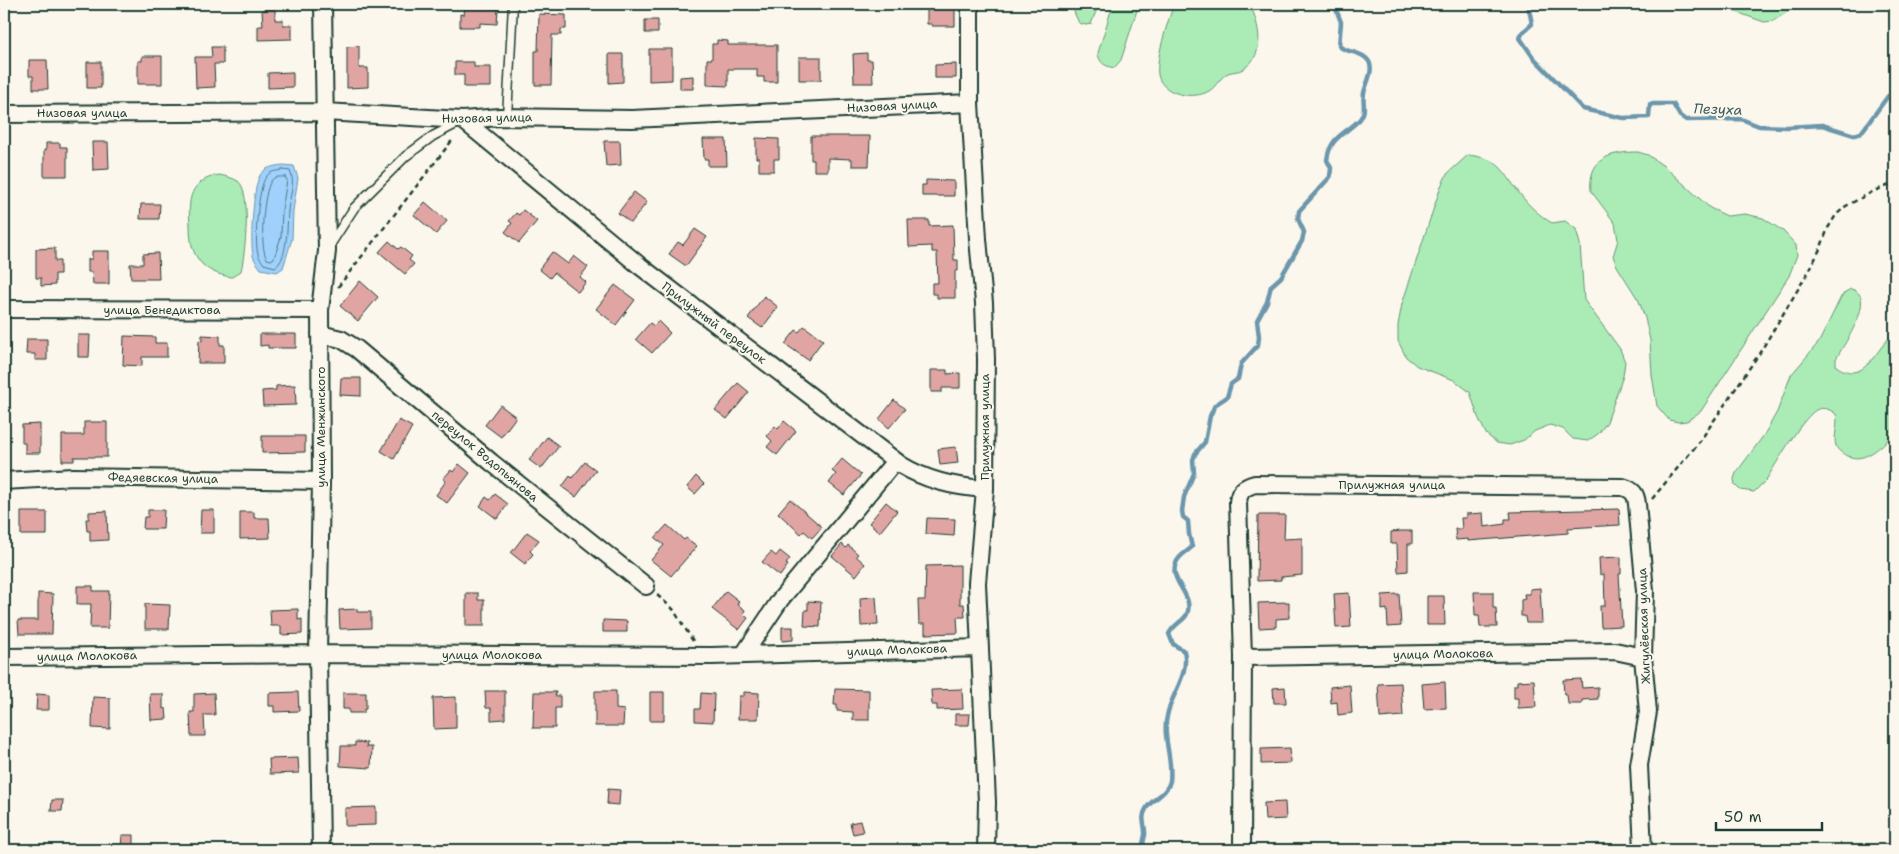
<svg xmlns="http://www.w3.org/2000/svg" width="1899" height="854" viewBox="0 0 1899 854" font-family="'Shantell Sans',sans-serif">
<rect width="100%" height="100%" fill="#fbf7ec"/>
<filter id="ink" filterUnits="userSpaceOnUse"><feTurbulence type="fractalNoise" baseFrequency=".02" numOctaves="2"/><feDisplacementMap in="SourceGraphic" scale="10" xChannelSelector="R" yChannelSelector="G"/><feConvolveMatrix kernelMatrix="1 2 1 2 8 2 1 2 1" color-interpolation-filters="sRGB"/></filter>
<g filter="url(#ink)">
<path fill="#abecb6" stroke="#659475" d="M1076,4H1099L1091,24L1086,25L1079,23L1074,12Z
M1113,4H1139L1121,60L1114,68C1105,66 1099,63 1098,53Z
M1174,4H1250C1259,25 1267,54 1243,69C1239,72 1233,71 1228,73C1220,77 1216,87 1209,91C1194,100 1165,95 1159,78C1153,65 1169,18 1174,4Z
M1714,4H1792L1789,11L1773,21L1764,22Z
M1638,152L1648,155L1665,167L1710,208L1727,216L1745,214L1763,218L1783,231L1796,245L1797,255L1789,276L1701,411L1687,421L1678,422L1669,420L1657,406L1652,375L1650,340L1645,318L1639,301L1617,266L1613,256L1618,240L1615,223L1591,191C1588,158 1610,152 1638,152Z
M1468,155C1477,156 1487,158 1495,163C1505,170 1512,184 1520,194C1529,206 1539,215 1552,223L1565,221L1576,229L1580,244L1584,300L1620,349L1625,362L1623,376L1607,422L1599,433L1588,441L1573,439L1563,429L1550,425L1535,431L1524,440L1510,445L1497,443L1486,434L1478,417L1470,392L1454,380L1417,366L1406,357L1398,341V325L1402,304L1441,186L1447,174Z
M219,175C225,176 233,178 238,181C252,192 245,255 241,271L232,277C220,276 205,270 198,259C191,249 190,237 190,225C188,199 189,181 219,175Z
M1851,289C1879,296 1843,345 1836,359V366C1866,387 1875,347 1895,333V433C1883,444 1866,464 1848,456C1843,454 1838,451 1836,446C1833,436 1839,424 1836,414C1831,410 1825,407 1818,409C1804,414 1775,466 1766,480L1754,492L1740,490L1735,485L1734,479L1736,473L1764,435L1777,412L1791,375L1819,342L1841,297L1845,292Z"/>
<path fill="#9fd1fc" stroke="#6c96ac" d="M283,165L294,166L298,178L293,211L292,239L283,268L277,272L261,269C258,265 254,260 253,256C250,240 253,191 259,177C264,167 274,166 283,165Z"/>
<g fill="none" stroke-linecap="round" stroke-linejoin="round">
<path stroke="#527884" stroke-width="1" d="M283,170L290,171C296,184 289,197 288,211C287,224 288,260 275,267L264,264C262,261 259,258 258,254C254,241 258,187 266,177C270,171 276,171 283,170Z
M285,177L287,180L282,210L281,237L274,258L271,260L267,259C259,248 263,193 271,181C274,176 280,177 285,177Z"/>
<path stroke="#6c96ac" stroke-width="4.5" d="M1528,4L1532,24L1523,32L1520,38L1533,57L1583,109L1623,118L1649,117L1650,104H1673L1680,116L1686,120L1741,119L1759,126L1787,127L1822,125L1854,135L1861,133L1888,96L1895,93
M1145,850L1143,846C1143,842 1144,839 1145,835C1146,825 1140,819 1146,809C1152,798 1167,795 1170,781C1173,759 1162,737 1167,716C1171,694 1190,674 1184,651L1173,644L1169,634C1174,624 1185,620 1187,614C1195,595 1168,581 1176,563C1179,555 1187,552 1192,547L1189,534L1188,521L1183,517L1182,511L1184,497L1194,473L1193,460L1195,454L1205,442L1210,416L1215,405L1227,397L1231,384L1238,379L1241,364L1258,345L1259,337L1257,320L1267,302L1271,286L1281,277L1302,241L1304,232L1298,219L1299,211L1330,177L1331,168L1327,160C1330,136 1346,134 1360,119C1367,111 1362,102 1364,93C1366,83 1376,68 1367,59C1360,51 1347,53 1339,46L1341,22L1334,4"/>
</g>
<path fill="#e0a5a3" stroke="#1f3d34" d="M955,6V26H932V24H927V7Z
M465,7L498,8L497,24L480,23V27H460V14L464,15Z
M262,10H275V20H283V25H292V39L258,40V26H263Z
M539,14L566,15V29H561V35H552L551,85H535V51H538Z
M645,20H658V33H645Z
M717,40L728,41V45H777V82H764V77H757V69H728V86L707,85V59H712V44H717Z
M359,46V68H368V87L347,88V47Z
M211,47H223V64H214L215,87L196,88L195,57H212Z
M649,49H672V80L649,81Z
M867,53V60H872L873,83H854L853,54Z
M609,54H623V82L609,83Z
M142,56H162V84H138V61H142Z
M799,57H821V80H799Z
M29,60H47L48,89H33V76H29Z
M87,62H101V88H87Z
M455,62H474V67H491V87H464V75H455Z
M956,64V78H935V65Z
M293,72V87L268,88V73Z
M693,76V89H680V77Z
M811,136H870L869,166H852V159L828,158V171H814V160H811Z
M756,138L779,139V159H774V171H759V158H756Z
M703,139H726L727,166H708V159H704Z
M604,141H620L621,165L606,166Z
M92,142H108L109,169L93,170Z
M46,143H60V147H67V176H44V150H46Z
M926,180L954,181V196H922V185H926Z
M634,192L647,202L631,223L618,213Z
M425,202L447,221L436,234L414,215Z
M141,204H160L159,219H140Z
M523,210L537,221L519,243L505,232L512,223L509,221L516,213L519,215Z
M908,220H929V226L953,225L954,260H958V271H955V298H937V294H932V283H938L937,252H932V246L909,247Z
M695,229L707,237L686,266L669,254L678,242L683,245Z
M389,241L398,249L401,247L412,256L409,260L414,264L405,274L379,252Z
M55,248V261H60V274H55V285L41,286V278H36V249Z
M92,251H109V284H93L92,272H88V259H92Z
M552,252L568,264L574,256L588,267L580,277L586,282L578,292L554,273L550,278L539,269Z
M158,253L159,279H131L130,264H143V254Z
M360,281L378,297L358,321L340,306Z
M615,285L635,300L616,325L596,309Z
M764,296L778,307L762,328L748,318Z
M658,321L670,333L652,353L636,339L650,323L654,326Z
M804,326L823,340L808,360L785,344L796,330L799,332Z
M260,334H296V348H268V345L260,346Z
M78,335H90L89,357H78Z
M202,335L220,336V345H224V363H198L199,340L202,341Z
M124,336L155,337V343H167V357H142V366L123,365Z
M27,339H47V360H35V354H26Z
M931,370H947V374L960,373V388H942V392H931Z
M341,378H361V396L340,395Z
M738,383L749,392L727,419L715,410Z
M295,385L296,405L263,406L262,391L276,390V386Z
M894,400L905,409L889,428L879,419Z
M500,405L516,417L501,437L485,425Z
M399,420L412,427L394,459L381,451Z
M784,421L796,431L777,455L767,447L772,441L767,436L775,426L778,429Z
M84,422H107V457H74V461H62V435H84Z
M40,424V453H25V443H22V425Z
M262,436H305V452L262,453Z
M547,437L559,446L541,469L529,460Z
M956,447L958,463L940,465L938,449Z
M842,459L861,475L844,495L829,483L836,474L832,471Z
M585,462L596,470L576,497L562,487L570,476L572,478Z
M459,464L470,473L447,503L436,495L446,481L443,479L451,470L453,472Z
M696,476L704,484L695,494L687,487Z
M495,494L508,504L497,519L480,506L486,497L490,500Z
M790,499L822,527L812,538L804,531L801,534L778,513Z
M886,502L897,511L880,532L869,523Z
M1619,509L1620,525L1568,528V533L1468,541V539L1456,540L1455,529H1462L1461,518H1466V514L1483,513L1484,527L1505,524V519H1511L1510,512Z
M148,510H164L163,529H143L144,517H148Z
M201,510H214V533H200Z
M107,511L108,540L90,541V531H87L86,519H89V512Z
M21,512H47V535H21Z
M240,512H254V518H269L270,538L240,539Z
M1258,515H1285L1284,539L1302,538V575L1281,577V580L1257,581Z
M927,518L955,519L954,536L926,534Z
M667,525L684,540L686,538L697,546L671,576L651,560L664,545L655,538Z
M1401,531H1412V544H1408V571L1398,572L1397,544H1391V532Z
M527,532L539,540L530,551L533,554L525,564L511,553Z
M842,544L846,548L848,545L858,554L856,556L865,564L856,576L832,556Z
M780,551L790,559L786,564L788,565L780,576L762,562L771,552L776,556Z
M1621,557V574H1619L1622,626L1601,627L1600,606H1605L1604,574L1600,575L1599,558Z
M960,565V604H964L965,617H957L958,633L925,634V624H919L918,600H925L926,566Z
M77,586H93V591H109L108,628H90L91,604H77Z
M1540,588L1542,623H1526L1525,616H1521V600L1525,599L1524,594H1530V589Z
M726,591L739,601L737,604L745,610L743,614L748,618L739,630L712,609Z
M1474,592H1493V608H1496L1497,627H1480L1479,615H1475Z
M38,593L53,594L52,634H19L18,620H38Z
M466,593H478V600H484V626H466Z
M1349,593L1351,627L1336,628L1334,594Z
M1399,594L1401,626L1388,627L1387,609L1382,610V595Z
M1427,596H1444L1445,625H1427Z
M876,597L878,625L861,626L860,598Z
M808,601L821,602L820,627L804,626L805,610H808Z
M1289,602V618L1276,619V627L1259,628L1258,603Z
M145,604L170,605L169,629H145Z
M298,609V620L302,619V634L281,635V626H271L270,610Z
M357,609V612H371V628L340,629L339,610Z
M603,620L627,621V632H603Z
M782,627H793V640L782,641Z
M1581,679L1582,688L1598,687V699L1582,700V704H1568L1567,695H1564L1563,680Z
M1534,680L1536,707L1518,708V698H1514V685H1517V681Z
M1445,682L1446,708L1424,709L1422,684Z
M1401,683L1403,716L1380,718L1378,684Z
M1350,685L1352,713L1338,715L1337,702L1331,703L1330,687Z
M1285,687L1286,703H1274L1273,688Z
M835,689L869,690V720H853V712L837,711V705H834Z
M962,689L963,709L937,710V705H932L931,690Z
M485,691H505V719L491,720V708H486Z
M595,691H616V709L624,710L623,726H595Z
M298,692L299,711L274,712V706H269V693Z
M534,692H556L555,696H560V708H555V728H533Z
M650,692H664V721H650Z
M744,692L759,693L758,719H738L739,696H744Z
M214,693L215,715H204L205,736H191L190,712H194V694Z
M343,693H366V709H364V713H349V709H343Z
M701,693L714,694L713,722L695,721V709H700Z
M37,694L49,695V710H36Z
M150,694H163V709L166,708L167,719L151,720Z
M93,697L110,698V729L92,728Z
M456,697V728L434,729L433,698Z
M955,714H970L969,725H955Z
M355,742L367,743L366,747H372L371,768L340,766L341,746H355Z
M1290,748L1291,763L1261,764V749Z
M298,758L299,773L270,774L269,759Z
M608,789L620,790L619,805L607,804Z
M52,800H63L62,811H51Z
M1285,802L1286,819L1265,820L1264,803Z
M376,807V825L345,826V808Z
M860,821L863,832L853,834L850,823Z
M122,835H134V848H121Z"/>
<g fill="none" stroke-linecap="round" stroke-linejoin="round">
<g stroke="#1f3d34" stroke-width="11">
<path id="lane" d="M507,117L513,4
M330,245L354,208L406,156L433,136L458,123"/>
</g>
<g stroke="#1f3d34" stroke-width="20">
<path id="street" d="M970,4V103L978,239L984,303L986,359L985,489L977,583L987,802L986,850
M4,114L325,112L463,120L500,117L632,119L970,103
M463,120L640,266L901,465C927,481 954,487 985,489
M4,309L320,310
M320,334L341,339L357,349L491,462L646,586
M4,481L73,477L321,481
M744,654L780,600L895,461
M4,657L318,654L712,656L979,648
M1243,657L1615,651L1643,657
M321,850L318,654L321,481L320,310L327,251L323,4
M1242,850L1243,657L1238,502C1239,491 1244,487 1255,484L1623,487C1633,490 1636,494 1637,504L1645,591L1643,657L1648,712L1639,765L1643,850"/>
</g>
<path stroke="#1f3d34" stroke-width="2.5" stroke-dasharray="5 4" stroke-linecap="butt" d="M338,287L454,138
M1652,499L1700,441L1759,354L1809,271L1821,247L1828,228L1836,215L1846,206L1874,191L1895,183
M657,595L673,609L693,641"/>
<use href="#lane" stroke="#fbf7ec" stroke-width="8"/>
<use href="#street" stroke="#fbf7ec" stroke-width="16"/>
</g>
</g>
<g text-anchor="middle" stroke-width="4" stroke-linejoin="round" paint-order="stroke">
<g font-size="12" fill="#1f3d34" stroke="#fbf7ec">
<text transform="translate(892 106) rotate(-3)" y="4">Низовая улица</text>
<text x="82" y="117">Низовая улица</text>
<text transform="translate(487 118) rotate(-1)" y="4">Низовая улица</text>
<text x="162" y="314">улица Бенедиктова</text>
<text transform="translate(714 323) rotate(37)" y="4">Прилужный переулок</text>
<text transform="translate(321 427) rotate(-90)" y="4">улица Менжинского</text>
<text transform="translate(985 427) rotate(-90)" y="4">Прилужная улица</text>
<text transform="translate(485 456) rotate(40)" y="4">переулок Водопьянова</text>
<text transform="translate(163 478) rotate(1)" y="4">Федяевская улица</text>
<text x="1392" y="489">Прилужная улица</text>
<text transform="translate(1644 626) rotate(-92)" y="4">Жигулёвская улица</text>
<text transform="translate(897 650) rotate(-2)" y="4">улица Молокова</text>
<text transform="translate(1443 654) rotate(-1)" y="4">улица Молокова</text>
<text x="492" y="659">улица Молокова</text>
<text transform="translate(87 656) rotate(-1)" y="4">улица Молокова</text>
</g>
<g font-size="14" font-style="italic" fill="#395b5c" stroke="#fbf7ec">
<text transform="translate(1718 109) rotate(2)" y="5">Пезуха</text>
</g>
</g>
<rect width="1899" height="854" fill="none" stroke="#fbf7ec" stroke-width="20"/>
<rect x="10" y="10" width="1879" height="834" fill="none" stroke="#1f3d34" stroke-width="2" filter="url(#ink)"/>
<path d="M1716 822v8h106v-8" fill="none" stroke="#1f3d34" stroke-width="2.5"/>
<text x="1724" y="822" font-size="15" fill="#1f3d34" stroke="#fbf7ec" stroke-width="4" paint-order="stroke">50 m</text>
</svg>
